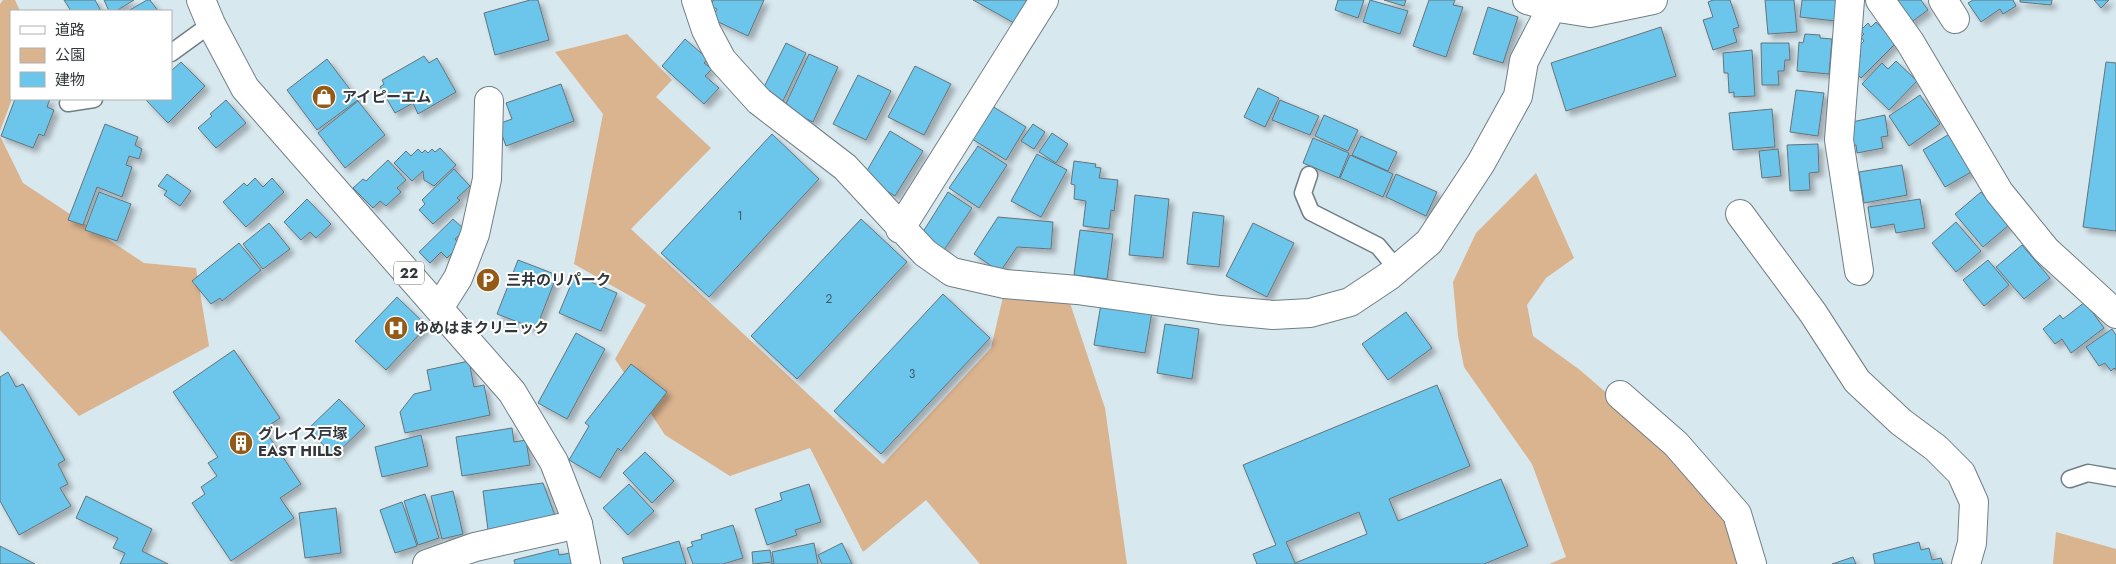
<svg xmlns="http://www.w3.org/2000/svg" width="2116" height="564" viewBox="0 0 2116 564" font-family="Jost,'Noto Sans JP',sans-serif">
<defs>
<filter id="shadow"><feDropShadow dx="4.5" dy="4.5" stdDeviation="2.5" flood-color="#0004"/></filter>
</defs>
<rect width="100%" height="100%" fill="#d8e8ef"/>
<path fill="#dab38f" d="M3,0H15L20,11H11L12,99L0,131V4Z
M627,34L672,80L656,97L711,148L631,229L883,464L991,348L1003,297H1068L1105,408L1127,564H980L926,500L863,552L810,448L730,476L665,435L615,359L646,305L574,264L603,114L555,52Z
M0,136L23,183L144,263L196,268L209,346L79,416L0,330Z
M1536,173L1574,258L1546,278L1527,305L1533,336L1580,370L1669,447L1729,519L1744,564H1549L1566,557L1532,464L1464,367L1458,336L1453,282L1476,233Z
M2056,532L2116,549V564H2053Z"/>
<path fill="#6cc6eb" stroke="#657379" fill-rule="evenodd" filter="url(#shadow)" d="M64,0H95L101,11H71Z
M104,0H134L116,11H109Z
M147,0H150L158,11H128Z
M530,0H538L549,40L495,55L484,13Z
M713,0H764L748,36L712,19L717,9L711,6Z
M973,0H1027L1014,23Z
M1338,0H1364L1358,18L1335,10Z
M1370,0L1408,11L1400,34L1363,22Z
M1384,0H1406L1404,6Z
M1429,0H1455L1453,5L1463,7L1446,57L1413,46Z
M1713,0H1730L1739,27L1733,29L1737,42L1713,50L1703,20L1713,17L1708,2Z
M1765,0H1794L1797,32L1768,34Z
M1802,0H1838L1836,21L1800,17Z
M1893,0H1921L1928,10L1910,23Z
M1973,0H2013L2016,6L2003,14L2000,9L1981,22L1968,3Z
M2020,0H2052L2051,5L2020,2Z
M2094,0H2109L2101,8Z
M1488,7L1518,17L1503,63L1473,54Z
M1876,22L1896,43L1861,78L1854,71L1859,66L1855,62L1861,56L1855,50L1864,41L1861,37L1864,34L1860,31L1868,23L1871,27Z
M1661,27L1676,76L1566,111L1551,63Z
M1805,34L1820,35V38L1832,39L1829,74L1797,71L1799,42L1803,43Z
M685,39L708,59L704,63L712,69L705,76L719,88L704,104L662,66Z
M786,43L806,53L783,101L762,91Z
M1761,43H1789L1790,60H1785L1784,71H1778L1779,85H1762Z
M1752,50L1755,96L1734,97V92L1729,93L1728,73H1724L1723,53Z
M809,54L838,67L813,122L784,108Z
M424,56L429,63L437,58L456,92L418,114L413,103L395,113L380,87L384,84L382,80Z
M327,59L358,100L317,130L287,90Z
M1896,61L1917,81L1889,110L1862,84L1882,63L1888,69Z
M181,62L205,86L168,123L145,99H171V71Z
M2106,62L2116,63V231L2083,227Z
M915,66L951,84L924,135L888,117Z
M858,75L891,91L866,140L833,124Z
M561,84L574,121L506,146L498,124L512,119L506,103Z
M1258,88L1279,98L1265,127L1244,117Z
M1796,90L1824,93L1818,136L1790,132Z
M1920,95L1940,124L1909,146L1889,116Z
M15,99H50L47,107L54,110L44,136L39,134L33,148L1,136Z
M226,100L246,123L216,148L198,128L212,116L210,114Z
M1280,100L1319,116L1310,135L1272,120Z
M358,101L385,135L345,168L318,133Z
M992,106L1026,127L1006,160L972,139Z
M1772,109L1775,147L1733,150L1729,113Z
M1324,115L1358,130L1348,151L1315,136Z
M1885,115L1888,136L1881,137L1883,148L1857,153L1856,145L1852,146V122Z
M105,124L138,137L135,145L142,149L139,159L129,156L126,165L132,167L122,197L97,187L83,225L68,220Z
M1033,124L1045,132L1034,149L1021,141Z
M890,131L923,151L895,196L872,182L865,174Z
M1052,133L1068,144L1056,163L1039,152Z
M1951,133L1973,171L1945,187L1923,150Z
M772,134L819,179L709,297L661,253Z
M1361,136L1397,152L1388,171L1352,155Z
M1313,138L1349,153L1339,178L1303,163Z
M1818,144L1819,172L1809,173L1810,190L1790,191L1787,145Z
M978,146L1007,165L979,208L949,188Z
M440,148L456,165L434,186L424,180L423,171L412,181L394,163L406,151L411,156L418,149L422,153L425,150L428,153L432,149L435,152Z
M1778,149L1781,176L1762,178L1759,151Z
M1037,154L1067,170L1041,217L1011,201Z
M1350,155L1393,174L1383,197L1340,178Z
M388,160L406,180L397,188L401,192L386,206L380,201L373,208L353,188L363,179L366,181Z
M1074,161L1096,164L1095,167L1101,168L1099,178L1118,180L1114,211L1111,210L1109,229L1083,226L1086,201L1074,199L1075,185L1071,184Z
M1902,165L1907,195L1864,203L1859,172Z
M454,169L470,186L457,198L460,200L433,224L419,210L425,204L422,200Z
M167,174L191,191L180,206L164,195L167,191L158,186Z
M1396,174L1437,192L1426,216L1386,197Z
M255,178L263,187L272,178L284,192L246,227L223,202L244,183L247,186Z
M99,192L131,204L117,241L85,230Z
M948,192L972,208L944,250L921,235Z
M1981,192L2009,225L1983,247L1955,214Z
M1135,195L1169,199L1163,258L1129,255Z
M307,199L331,224L316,238L310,232L301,240L284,222Z
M1920,199L1925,228L1896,233L1894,224L1871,228L1868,207Z
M1193,212L1224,216L1219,267L1187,264Z
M998,217L1053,222L1051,249L1017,247L1000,272L974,254Z
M453,219L465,230L455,239L460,245L447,258L441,252L430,263L419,252Z
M861,219L907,262L797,379L751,336Z
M1956,222L1981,251L1956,272L1932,243Z
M269,223L290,249L263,269L243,244Z
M1253,223L1294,243L1267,297L1226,276Z
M1080,230L1113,234L1107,279L1074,275Z
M239,243L261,270L222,301L220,298L211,304L192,281Z
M2022,245L2050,278L2024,299L1996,267Z
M518,260L557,275L536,329L497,314Z
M1988,260L2009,285L1984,306L1963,280Z
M575,275L617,293L601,331L559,313Z
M943,294L990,338L881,454L834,411Z
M397,297L427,326L386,370L355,341Z
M2085,302L2104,328L2071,353L2062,339L2055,344L2043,329L2060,315L2063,319Z
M1101,304L1152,312L1145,353L1094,345Z
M1406,312L1432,348L1388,380L1362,344Z
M1165,324L1199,329L1192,379L1157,373Z
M2112,329L2116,335V370L2114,368L2111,371L2105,363L2099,366L2086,347Z
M576,333L605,349L567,419L538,403Z
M234,350L280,418L264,429L301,484L280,498L294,518L231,561L192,503L205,494L201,487L217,476L208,463L218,457L173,392Z
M469,361L474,387L484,385L490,415L405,433L400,412L414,394L431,390L427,370Z
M631,364L667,392L621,451L618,448L600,478L569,460L589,426L585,423Z
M8,372L16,387L23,384L65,460L58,464L68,484L60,488L71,506L19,535L0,501V377Z
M1437,385L1470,466L1389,499L1398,521L1501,479L1528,546L1484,564H1257L1253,554L1276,545L1243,465ZM1359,512L1367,534L1295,563L1286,542Z
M339,399L365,426L334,456L308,429Z
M512,428L514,442L526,440L530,465L462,476L456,437Z
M421,435L428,466L382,477L375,447Z
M645,452L674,481L652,503L623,473Z
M543,483L557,521L488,530L483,491Z
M629,484L654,511L628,535L603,508Z
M809,484L821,522L795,530L797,535L767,545L755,509L782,500L780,493Z
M453,491L463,534L442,539L431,496Z
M425,494L439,538L418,545L404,501Z
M86,496L152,529L142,551L168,564H120L125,553L113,548L118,538L76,518Z
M402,502L417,546L395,553L380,510Z
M336,508L341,553L305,558L299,513Z
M733,525L743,558L723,564H693L687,548L693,546L691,542L702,539L701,535Z
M679,541L686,564H624L622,558Z
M1919,542L1921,550L1929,548L1932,560L1941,558L1943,564H1875L1873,554Z
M814,543L818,564H771L774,563L772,552Z
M842,543L852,564H822L818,555Z
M0,546L35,564H0Z
M558,549L559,555L570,553L573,564H515L514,560Z
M770,550L772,562L753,564L752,552Z
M1853,557L1856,564H1832Z"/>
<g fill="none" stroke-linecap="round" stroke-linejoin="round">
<g stroke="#707f85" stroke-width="19">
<path id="lane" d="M171,53L211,24
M68,103L94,99
M1309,175L1303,193L1311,212L1378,246L1397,269
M2070,479L2088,473L2116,478"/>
</g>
<g stroke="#707f85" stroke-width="30">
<path id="street" d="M696,0L706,30L722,60L759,101L845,167L925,253L952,272L1005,284L1077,290L1220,310L1273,315L1310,313L1350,302L1389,276L1429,242L1481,163L1518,96L1524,61L1552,7L1554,0
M1527,0L1552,7L1590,13L1653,0
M1850,0L1839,140L1859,271
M1880,0L1910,42L1999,192L2046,250L2116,314
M1943,0L1955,19
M1740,214L1813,313L1857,381L1901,422L1936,448L1961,473L1974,502L1972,543L1966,564
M900,229L1044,0
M439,308L458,278L475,234L487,179L489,101
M1620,395L1676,444L1737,514L1752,564
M427,564L475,547L578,524"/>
</g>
<g stroke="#707f85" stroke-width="30">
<path id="primary" d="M201,0L211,24L245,88L512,392L554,462L578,524L586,564"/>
</g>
<use href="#lane" stroke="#fff" stroke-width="16"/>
<use href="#street" stroke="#fff" stroke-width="28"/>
<use href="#primary" stroke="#fff" stroke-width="28"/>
</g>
<defs>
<g id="shop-disc" transform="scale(1.25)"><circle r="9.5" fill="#945a17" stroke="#fff"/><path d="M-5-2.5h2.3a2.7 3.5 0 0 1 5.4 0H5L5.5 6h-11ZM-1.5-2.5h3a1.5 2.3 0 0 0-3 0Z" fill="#fff"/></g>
<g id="parking-disc" transform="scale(1.25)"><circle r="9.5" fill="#945a17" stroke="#fff"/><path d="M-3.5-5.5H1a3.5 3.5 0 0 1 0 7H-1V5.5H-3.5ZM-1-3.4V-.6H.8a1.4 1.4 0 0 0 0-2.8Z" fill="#fff"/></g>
<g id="hospital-disc" transform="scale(1.25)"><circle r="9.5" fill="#945a17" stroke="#fff"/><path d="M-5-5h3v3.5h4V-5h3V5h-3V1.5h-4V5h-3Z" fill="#fff"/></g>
<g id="building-disc" transform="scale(1.25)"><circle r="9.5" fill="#945a17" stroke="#fff"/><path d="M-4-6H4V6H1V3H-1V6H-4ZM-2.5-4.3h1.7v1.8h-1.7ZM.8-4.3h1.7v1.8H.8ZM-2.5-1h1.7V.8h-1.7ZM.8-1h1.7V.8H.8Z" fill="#fff"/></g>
</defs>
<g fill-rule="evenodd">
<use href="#shop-disc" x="324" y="97"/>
<use href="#parking-disc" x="488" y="280"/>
<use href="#hospital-disc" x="396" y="328"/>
<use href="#building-disc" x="241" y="443"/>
</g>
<g text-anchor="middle" stroke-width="4" stroke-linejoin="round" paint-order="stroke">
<g font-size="12" fill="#405b66">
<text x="740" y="220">1</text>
<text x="829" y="303">2</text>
<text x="912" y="378">3</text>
</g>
<rect fill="#fff" stroke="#6f7375" stroke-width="1" x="394" y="261.5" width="30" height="23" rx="4"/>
<g font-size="14" font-weight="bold" fill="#31373a">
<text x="409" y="278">22</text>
</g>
<g font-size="15" font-weight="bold" fill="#31373a" stroke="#fff" text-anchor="start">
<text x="342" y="102">アイピーエム</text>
<text x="506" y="285">三井のリパーク</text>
<text x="414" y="333">ゆめはまクリニック</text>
<text x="258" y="439">グレイス戸塚<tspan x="258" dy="17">EAST HILLS</tspan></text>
</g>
</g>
<rect x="10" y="10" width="162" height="90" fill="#ffffff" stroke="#adafb0"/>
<rect x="20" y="26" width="25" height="8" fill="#ffffff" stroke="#adafb0"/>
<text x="55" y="35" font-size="15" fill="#31373a">道路</text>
<rect x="20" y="48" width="25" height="15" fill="#dab38f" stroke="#adafb0"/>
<text x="55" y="60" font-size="15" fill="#31373a">公園</text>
<rect x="20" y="72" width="25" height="15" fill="#6cc6eb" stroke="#adafb0"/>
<text x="55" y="85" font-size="15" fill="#31373a">建物</text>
</svg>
